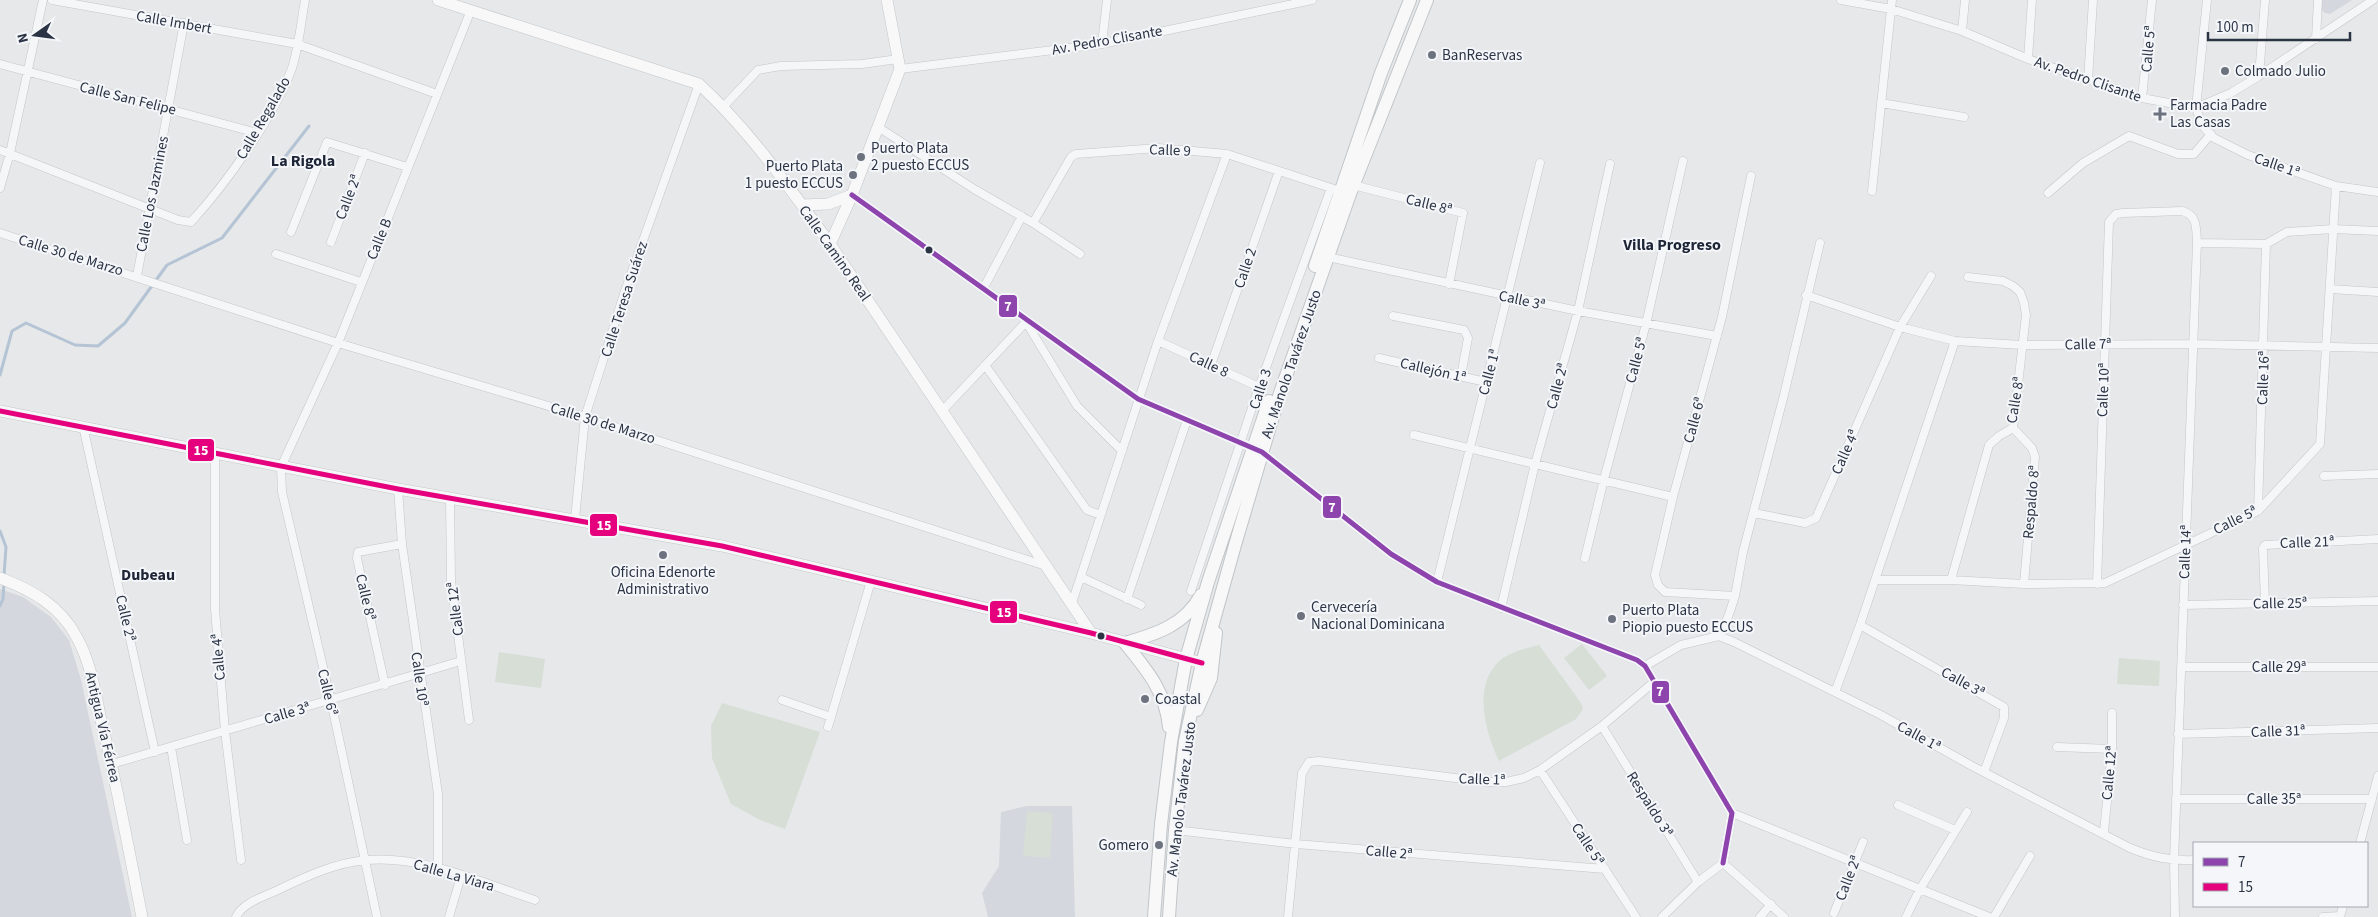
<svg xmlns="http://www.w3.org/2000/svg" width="2378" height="917" viewBox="0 0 2378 917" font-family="'Source Sans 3',sans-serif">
<rect width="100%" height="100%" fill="#e6e8ea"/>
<path fill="#d4d7dd" d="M2321,0H2352L2330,14L2325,13L2321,10Z
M0,589L23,597L51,617L69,640L81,680L132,917H0Z
M1027,806H1072L1075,917H988L982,893L999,866L1001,812Z"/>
<path fill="#d6ded6" d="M1582,644L1607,676L1589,690L1564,658Z
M1539,645L1581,703L1583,709L1576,719L1499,761C1485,731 1471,682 1503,658C1513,651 1528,648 1539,645Z
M499,652L545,659L541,688L495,682Z
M2119,658L2160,661L2159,686L2117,684Z
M722,703L820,732L785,829L760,820L731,804L712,758L711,726Z
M1027,811L1053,813L1050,858L1023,856Z"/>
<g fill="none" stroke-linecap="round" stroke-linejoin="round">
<path stroke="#b4c4d5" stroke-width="3" d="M0,375L12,331L26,323L75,345L98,346L125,323L167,265L222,238L309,126
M0,531L6,547L4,576
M0,606L3,599L4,582"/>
<g stroke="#c4c6c8" stroke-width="9">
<path id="street" d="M52,0L297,44L437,94
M1841,0L1891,9L1962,31L2028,59L2142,98L2196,108L2231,93L2259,76L2373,0
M2207,0L2196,108L2202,125L2214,138L2248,155L2336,186L2378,192
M1962,31L1965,0
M2316,39L2318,0
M1102,44L1107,0
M2028,59L2032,0
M0,64L257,133
M900,69L1102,44L1312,0
M2259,76L2265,0
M2088,80L2093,0
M2142,98L2152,0
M1881,103L1964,117
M724,106L758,70L781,66L862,64L898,59
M878,127L974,189L1033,223L1080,254
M0,150L178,220L191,222C226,184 274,117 292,68C299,47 301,22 305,0
M1353,185L1463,213L1449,284
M0,188L10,153L43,0
M1872,191L1892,0
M2048,193L2083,163L2129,136L2178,154H2194L2211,134
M852,195L1138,399L1262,452L1391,554L1437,582L1637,660L1645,666L1732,813L1723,863
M1033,223L1071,157L1076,154L1158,148L1227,154L1334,189
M291,232L327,142L407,167
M0,233L338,343L585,417L1046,566
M331,242L365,153
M2197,243L2266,244L2287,232L2333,229L2378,231
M276,254L361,282
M1328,257L1578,311L1717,336
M137,276L184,23
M983,289L1022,216
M2330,289L2378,292
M1806,295L1900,327L1955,341L2022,345L2192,344L2378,348
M1393,316L1464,330L1468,338L1461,376
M1158,341L1259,387
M1379,358L1486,382
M985,365L1087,510L1101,515
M1211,365L1279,171
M943,410L1026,322L1077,406L1122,451
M83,426L155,752
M2013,428L2032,448L2035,457L2024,584
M1414,435L1673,497
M215,453V609L225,731L241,860
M2324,476L2378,474
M398,489L402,544L438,794V868
M450,498L451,581L469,720
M2258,511L2266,244
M1754,513L1805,523L1816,518L1900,327L1931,276
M575,519L585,417L625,291L699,84
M1585,558L1604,479L1646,324L1683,161
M1081,577L1141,605
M1875,580H1951L2024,584L2105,583L2258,511L2320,444L2336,186
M1951,580L1989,445L1999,436L2013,428L2026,315L2024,303L2020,292L2013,286L2003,281L1968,277
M1437,582L1540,163
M2097,584L2109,222L2116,214L2123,213L2182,211C2198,215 2196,229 2197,243L2174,861L2175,917
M1191,591L1259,387L1331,188
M1735,596L1665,592L1658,585L1655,575L1673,497L1722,317L1751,176
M1127,599L1187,420
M1072,603L1158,341L1227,154
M2265,603L2263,548L2265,545L2378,539
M2183,605L2378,601
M1501,608L1535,464L1578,311L1610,164
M1860,625L2004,707V718L1984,772
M1719,636L1728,617L1735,596L1743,552L1784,395L1820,243
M1645,666L1681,645L1719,636L1734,642L1881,715L1972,766L2130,848C2152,857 2170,861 2194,860
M2181,667H2378
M385,685L357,558L358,552L402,544
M1835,692L1860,625L1955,341
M782,700L831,717
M1602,726L1698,882
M828,727L871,581
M2178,734L2378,728
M171,747L187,840
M2057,747L2112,749
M112,764L461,661
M1540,770L1636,917
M2176,799H2372
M1898,805L1955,830
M1732,813L1989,917
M1175,830L1296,844L1605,869
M2104,832L2112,749V713
M2360,843L2378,776
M1723,863L1784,917
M1834,913L1863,842
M236,917C243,902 266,896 280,889C307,876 335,863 366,860C424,855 482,883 535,900
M377,917L331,701L282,492L281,467L338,343L471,10
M449,917L461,876
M1288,917L1302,773L1309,762L1319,761L1487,782H1506L1524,778L1540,770L1602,726L1654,682
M1662,917L1698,882L1723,863
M1760,917L1771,904
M1906,917L1920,889L1967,812
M1994,917L2030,856
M2323,917L2340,916
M2340,917L2343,906"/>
</g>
<g stroke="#c4c6c8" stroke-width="12">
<path id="secondary" d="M438,0L699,84C749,130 790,188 830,244L1091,633
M802,205L828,204L852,195
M830,244L852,195L900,69L887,0
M0,411L398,489L722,546L1091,633L1202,663
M0,578C32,590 60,606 76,636C91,662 95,692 101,720C117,785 129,851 142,917"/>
</g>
<g stroke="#c2c5c8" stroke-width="14">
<path id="primary" d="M1315,266L1381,73L1410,0
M1197,710L1211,678L1216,633
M1169,727C1166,692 1146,669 1125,643C1156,634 1185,625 1201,595
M1154,917L1161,824L1171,742L1186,659L1208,582L1269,401
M1169,917L1175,830L1185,741L1202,663L1235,545L1279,396L1350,194L1427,0"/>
</g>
<use href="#street" stroke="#f5f6f7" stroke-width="8"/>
<use href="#secondary" stroke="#f8f8f8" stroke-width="11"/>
<use href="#primary" stroke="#f8f8f8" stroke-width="12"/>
<g stroke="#f4f6f9" stroke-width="9">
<path id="bus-1" d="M852,195L1138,399L1262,452L1391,554L1437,582L1637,660L1645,666L1732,813L1723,863"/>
</g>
<g stroke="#f4f6f9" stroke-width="9">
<path id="bus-2" d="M0,411L398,489L722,546L1091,633L1202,663"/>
</g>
<use href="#bus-1" stroke="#8e44ad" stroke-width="5"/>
<use href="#bus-2" stroke="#e5007d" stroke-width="5"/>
</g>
<g fill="#6c737f" stroke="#f4f6f9" stroke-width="2">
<circle cx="1432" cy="55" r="5"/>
<circle cx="2225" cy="71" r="5"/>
<path d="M2157.5 106.5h5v5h5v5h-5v5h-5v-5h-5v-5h5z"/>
<circle cx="861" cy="157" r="5"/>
<circle cx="853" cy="175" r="5"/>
<circle cx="663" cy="555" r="5"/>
<circle cx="1301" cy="616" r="5"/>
<circle cx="1612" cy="619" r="5"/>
<circle cx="1145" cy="699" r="5"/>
<circle cx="1159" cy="845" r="5"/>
</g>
<g fill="#2b3445" stroke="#f4f6f9" stroke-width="2">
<circle cx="929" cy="250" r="4.5"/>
<circle cx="1101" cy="636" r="4.5"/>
</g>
<g text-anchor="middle" stroke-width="4" stroke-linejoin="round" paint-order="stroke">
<g font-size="15" fill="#2b3445" stroke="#f4f6f9">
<text transform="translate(174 22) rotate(10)" y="5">Calle Imbert</text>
<text transform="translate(1107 40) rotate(-10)" y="5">Av. Pedro Clisante</text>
<text transform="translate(2148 49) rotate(-85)" y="5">Calle 5ª</text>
<text transform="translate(2088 79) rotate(19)" y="5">Av. Pedro Clisante</text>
<text transform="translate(128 98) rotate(14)" y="5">Calle San Felipe</text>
<text transform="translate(263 118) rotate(-60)" y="5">Calle Regalado</text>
<text transform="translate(1170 150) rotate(2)" y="5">Calle 9</text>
<text transform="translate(2277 165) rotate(19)" y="5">Calle 1ª</text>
<text transform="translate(152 194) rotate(-79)" y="5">Calle Los Jazmines</text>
<text transform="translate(348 197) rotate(-69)" y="5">Calle 2ª</text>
<text transform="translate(1429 204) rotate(14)" y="5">Calle 8ª</text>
<text transform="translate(379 239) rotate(-68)" y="5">Calle B</text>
<text transform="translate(835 253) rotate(55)" y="5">Calle Camino Real</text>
<text transform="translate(71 255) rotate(17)" y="5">Calle 30 de Marzo</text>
<text transform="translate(1245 268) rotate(-71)" y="5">Calle 2</text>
<text transform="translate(624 299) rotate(-72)" y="5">Calle Teresa Suárez</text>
<text transform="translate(1522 300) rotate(12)" y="5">Calle 3ª</text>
<text transform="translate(2088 344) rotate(-1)" y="5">Calle 7ª</text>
<text transform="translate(1636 360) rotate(-75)" y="5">Calle 5ª</text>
<text transform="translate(1209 364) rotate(25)" y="5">Calle 8</text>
<text transform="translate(1291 364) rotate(-71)" y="5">Av. Manolo Tavárez Justo</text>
<text transform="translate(1433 370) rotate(13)" y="5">Callejón 1ª</text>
<text transform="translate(1489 372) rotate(-75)" y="5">Calle 1ª</text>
<text transform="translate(2263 378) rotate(-88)" y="5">Calle 16ª</text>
<text transform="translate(1557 386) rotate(-75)" y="5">Calle 2ª</text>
<text transform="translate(1260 389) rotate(-72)" y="5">Calle 3</text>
<text transform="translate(2103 390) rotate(-88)" y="5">Calle 10ª</text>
<text transform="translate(2015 400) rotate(-81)" y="5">Calle 8ª</text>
<text transform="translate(1694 420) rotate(-75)" y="5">Calle 6ª</text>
<text transform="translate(603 423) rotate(17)" y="5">Calle 30 de Marzo</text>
<text transform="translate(1845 452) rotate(-66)" y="5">Calle 4ª</text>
<text transform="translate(2031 502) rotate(-85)" y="5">Respaldo 8ª</text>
<text transform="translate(2235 520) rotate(-26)" y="5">Calle 5ª</text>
<text transform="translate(2307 542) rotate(-2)" y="5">Calle 21ª</text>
<text transform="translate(2185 552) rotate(-88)" y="5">Calle 14ª</text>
<text transform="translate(366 597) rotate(77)" y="5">Calle 8ª</text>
<text transform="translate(2280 603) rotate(-1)" y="5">Calle 25ª</text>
<text transform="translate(455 609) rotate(-97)" y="5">Calle 12ª</text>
<text transform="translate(126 618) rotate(77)" y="5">Calle 2ª</text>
<text transform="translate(218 657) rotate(-95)" y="5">Calle 4ª</text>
<text x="2279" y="672">Calle 29ª</text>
<text transform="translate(420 679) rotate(82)" y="5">Calle 10ª</text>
<text transform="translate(1963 682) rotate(29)" y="5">Calle 3ª</text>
<text transform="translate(328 692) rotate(77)" y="5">Calle 6ª</text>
<text transform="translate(287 713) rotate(-16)" y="5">Calle 3ª</text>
<text transform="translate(103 727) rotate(77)" y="5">Antigua Vía Férrea</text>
<text transform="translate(2278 731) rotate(-2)" y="5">Calle 31ª</text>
<text transform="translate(1919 736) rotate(29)" y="5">Calle 1ª</text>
<text transform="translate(2109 773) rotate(-85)" y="5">Calle 12ª</text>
<text transform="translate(1482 779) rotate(2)" y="5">Calle 1ª</text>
<text transform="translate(1181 799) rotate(-83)" y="5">Av. Manolo Tavárez Justo</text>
<text x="2274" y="804">Calle 35ª</text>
<text transform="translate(1650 804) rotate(58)" y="5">Respaldo 3ª</text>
<text transform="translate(1588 844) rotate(57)" y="5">Calle 5ª</text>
<text transform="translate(1389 852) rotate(5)" y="5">Calle 2ª</text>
<text transform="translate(454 875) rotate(16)" y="5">Calle La Viara</text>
<text transform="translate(1848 878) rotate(-69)" y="5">Calle 2ª</text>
</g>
<g font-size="15" fill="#2b3445" stroke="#f4f6f9" text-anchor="start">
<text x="1442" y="60">BanReservas</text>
<text x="2235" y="76">Colmado Julio</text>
<text x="2170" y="110">Farmacia Padre<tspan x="2170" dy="17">Las Casas</tspan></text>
<text x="871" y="153">Puerto Plata<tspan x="871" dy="17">2 puesto ECCUS</tspan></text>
<text x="843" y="171" text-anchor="end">Puerto Plata<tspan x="843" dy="17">1 puesto ECCUS</tspan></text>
<text x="663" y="577" text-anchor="middle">Oficina Edenorte<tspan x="663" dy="17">Administrativo</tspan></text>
<text x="1311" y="612">Cervecería<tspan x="1311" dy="17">Nacional Dominicana</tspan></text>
<text x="1622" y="615">Puerto Plata<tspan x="1622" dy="17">Piopio puesto ECCUS</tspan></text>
<text x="1155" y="704">Coastal</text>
<text x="1149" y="850" text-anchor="end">Gomero</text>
</g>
<g font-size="16" font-weight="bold" fill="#1d2536" stroke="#f4f6f9">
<text x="303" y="166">La Rigola</text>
<text x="1672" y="250">Villa Progreso</text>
<text x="148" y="580">Dubeau</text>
</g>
</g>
<g stroke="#f4f6f9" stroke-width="2">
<rect x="998" y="294" width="20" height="24" rx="5" fill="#8e44ad"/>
<rect x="187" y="438" width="28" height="24" rx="5" fill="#e5007d"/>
<rect x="1322" y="495" width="20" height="24" rx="5" fill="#8e44ad"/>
<rect x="589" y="513" width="29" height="24" rx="5" fill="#e5007d"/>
<rect x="989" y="600" width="29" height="24" rx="5" fill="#e5007d"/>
<rect x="1651" y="680" width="19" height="24" rx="5" fill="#8e44ad"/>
</g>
<g font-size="14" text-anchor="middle" font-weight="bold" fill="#fff">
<text x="1008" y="311">7</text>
<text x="201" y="455">15</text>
<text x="1332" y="512">7</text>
<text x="604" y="530">15</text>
<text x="1004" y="617">15</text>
<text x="1660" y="696">7</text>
</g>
<rect x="2193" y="842" width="175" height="65" fill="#f4f6f9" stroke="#a4a8b1"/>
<rect x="2203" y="858" width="25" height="8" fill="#8e44ad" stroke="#a4a8b1"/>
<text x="2238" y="867" font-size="15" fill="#2b3445">7</text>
<rect x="2203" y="883" width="25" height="8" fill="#e5007d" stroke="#a4a8b1"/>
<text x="2238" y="892" font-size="15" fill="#2b3445">15</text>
<g transform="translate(35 35) rotate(256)" stroke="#f4f6f9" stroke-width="4" paint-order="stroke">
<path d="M0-4L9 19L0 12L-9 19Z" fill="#2b3445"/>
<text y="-8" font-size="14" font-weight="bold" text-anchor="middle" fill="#2b3445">N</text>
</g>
<path d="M2208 32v8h142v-8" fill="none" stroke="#2b3445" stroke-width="2.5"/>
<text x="2216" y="32" font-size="15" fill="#2b3445" stroke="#f4f6f9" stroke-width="4" paint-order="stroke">100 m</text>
</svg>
